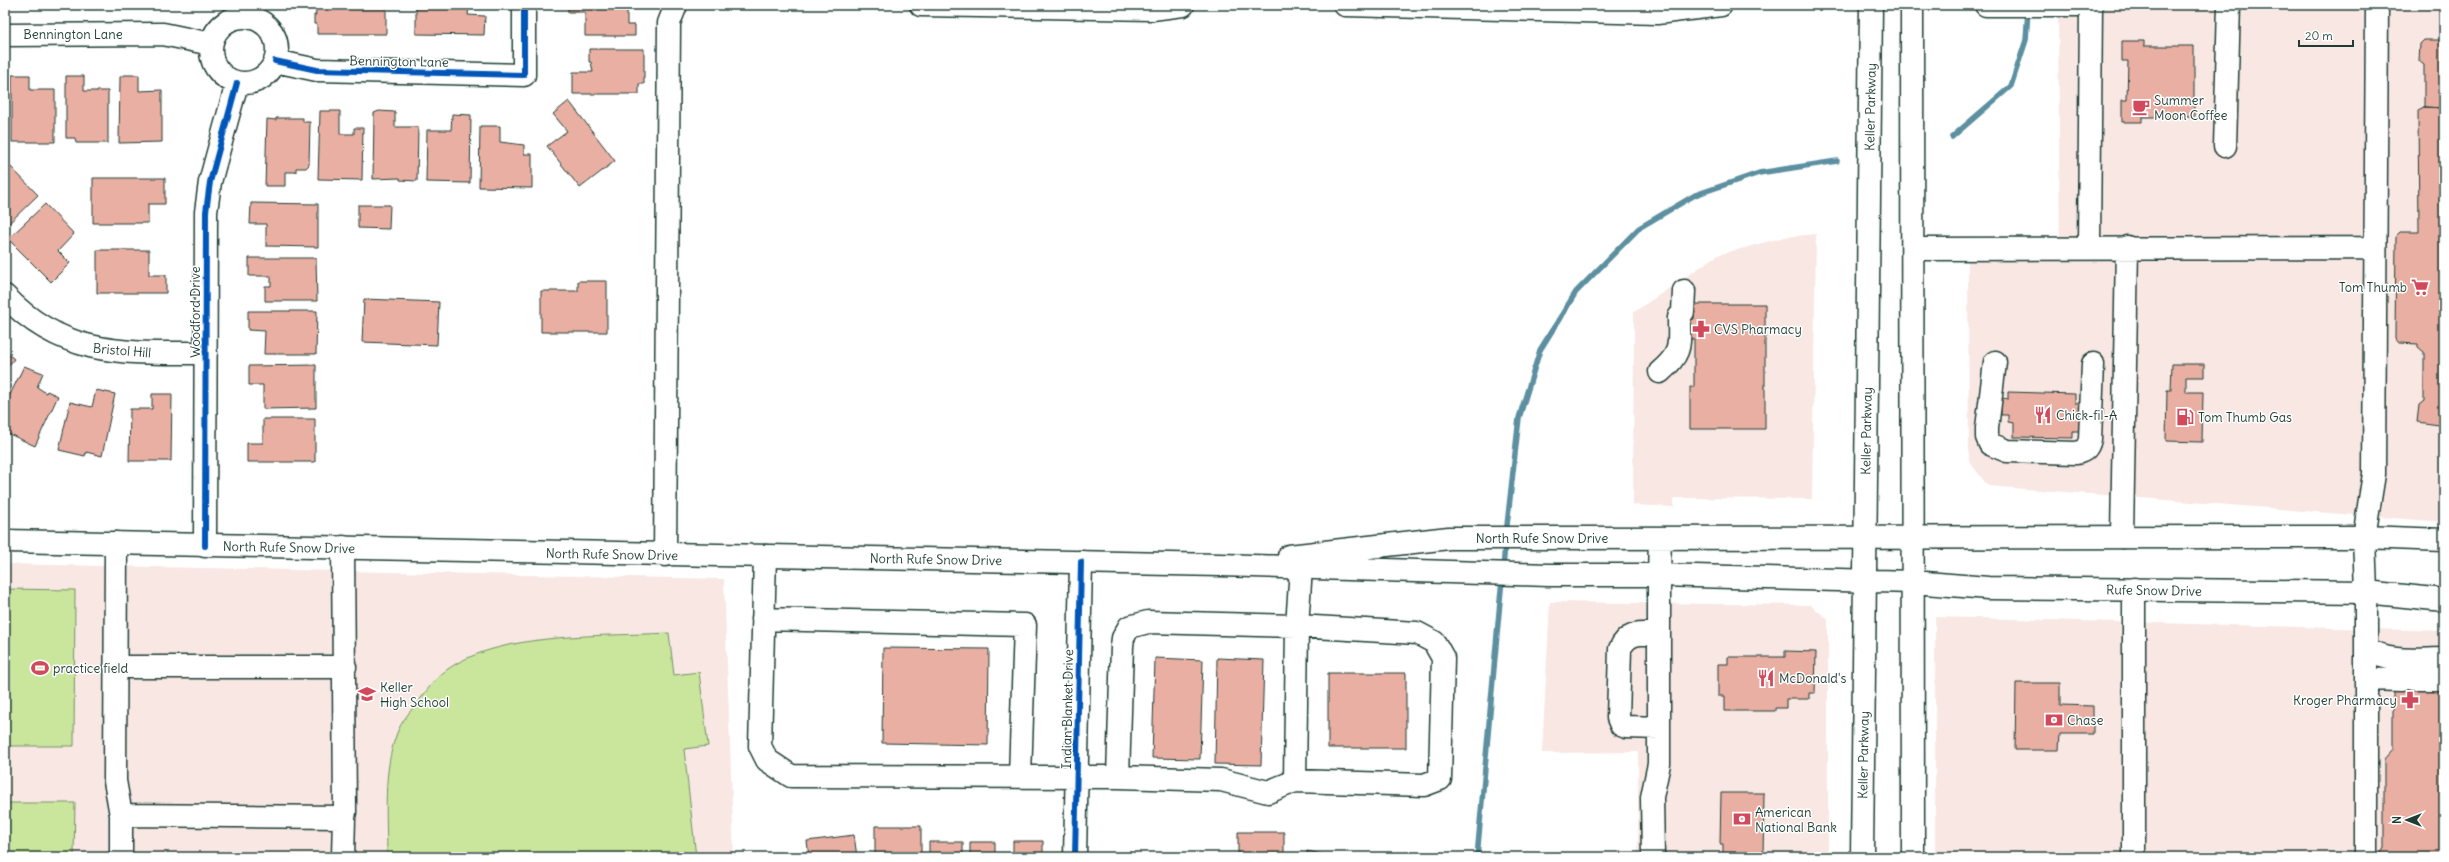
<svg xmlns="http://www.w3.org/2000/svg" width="2449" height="862" viewBox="0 0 2449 862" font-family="Delius,sans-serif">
<rect width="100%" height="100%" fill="#fff"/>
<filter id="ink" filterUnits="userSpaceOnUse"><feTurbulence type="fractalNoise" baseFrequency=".025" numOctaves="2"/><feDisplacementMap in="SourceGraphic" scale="8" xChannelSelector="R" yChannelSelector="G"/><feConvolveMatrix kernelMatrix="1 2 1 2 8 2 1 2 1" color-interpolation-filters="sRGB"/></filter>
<g filter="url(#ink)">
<path fill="#f8e7e3" d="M2058,5H2444V522L1988,486L1969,461L1968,261L2060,259Z
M1816,234L1812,499L1674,498V507L1633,505L1634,312L1718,255L1785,237Z
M5,564L724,579L734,857H5Z
M1550,602L1810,605L1828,619V857H1638V752L1542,753Z
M1935,617L2444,631V857H1935Z"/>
<path fill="#cae59c" stroke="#749168" d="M5,589L75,590L74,746H5Z
M669,633L674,675L699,672L708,746L684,749L696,857H387C387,817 382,772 397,733C401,722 411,710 419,701C424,694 430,686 436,679C485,630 603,637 669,633Z
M5,803H75L74,857H5Z"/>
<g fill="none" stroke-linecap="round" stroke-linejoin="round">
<path stroke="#5c8f9f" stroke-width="5.5" d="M1952,137L2011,86L2026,40L2028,10
M1506,534L1519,418L1540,350L1576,292L1639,228L1695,195L1759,173L1837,161
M1503,570L1505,543
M1477,857L1502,579"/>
</g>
<path fill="#e9afa3" stroke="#1f3d34" d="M315,5H386V34H317V24H314V15H316Z
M416,5H469L468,15L485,16L484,35L416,34Z
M568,5H630V10L627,12V25H635V36H585V12H568Z
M2424,40H2441L2444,45V108L2424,107V65L2419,61L2420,44Z
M2122,41H2144V46H2194V117H2142V122H2122V100H2127L2128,61H2122Z
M589,49H644V84H639V94H573V72H593L591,62H589Z
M12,75H30V90H55V142H12Z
M124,75H139V91L162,90V142L119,143L120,77Z
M66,76H84V91H108V143H76L75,138H66Z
M569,101L615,161L580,188L547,146L567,131L553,114Z
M2424,107L2444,108V420L2439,425L2417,422L2419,405L2424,401V352L2418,347V344L2399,343L2395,338L2396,236L2400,232H2419L2418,110Z
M320,111H340V134H354V128H363L362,180L318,179Z
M379,111L395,112V127H418L417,181L400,180V178L373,179L374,113Z
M452,114L471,115L470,183L426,182L427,130H451Z
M276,118H303V122H310L309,165L306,168H296V172H285V186H265L267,119L276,120Z
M480,126H500V142L524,145V154H532V188L479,187Z
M5,167H11L38,195L5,227Z
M93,178H165V204H148V223H93Z
M251,203L318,204V247L266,246V224H250Z
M45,204L74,234L58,251L70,263L51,282L8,239Z
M358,205H390L389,229L358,228Z
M97,250H149V275H166V293H97Z
M249,258H316L317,301H265V286H271V276H249Z
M578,281H607V332H541V291H578Z
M364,299L439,302L437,345L362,342Z
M1694,304H1765V429H1690V387H1694V339H1680V319H1694Z
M248,311H317L316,354H264L265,331L248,330Z
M5,351L14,359L5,370Z
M2172,364H2204V377H2186V392H2203L2202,442L2166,441L2167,390H2171Z
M316,365V408L263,409V385H249V366Z
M24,366L43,373L37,387L46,393L47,391L58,396L35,446L5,432V405Z
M96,390L115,394L102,456L86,452L85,456L59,450L70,402L92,407Z
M2008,392L2075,394V403H2083L2082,431H2073V438L2014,437V423L2008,422V415H2001V398L2008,399Z
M152,394H172L171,461H129L130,409H152Z
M263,419H315V462H247V443H263Z
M883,648L989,649L988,745L882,743Z
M1785,651L1816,652L1815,693H1809V699H1786V708H1775V711H1725V696H1718V664H1728V657H1785Z
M1155,658L1203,660L1200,759L1152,758Z
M1217,658L1264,660L1261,765L1215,764Z
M1328,673H1406V748H1328Z
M2016,683H2060V705L2093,706V734H2060L2059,750H2015Z
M2444,687V857H2379L2384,848V759L2393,749V688Z
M1721,793H1764L1763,857H1723V844H1720Z
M875,826H921V857H875Z
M1238,832H1284V857H1238Z
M854,835L857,857H809L807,841Z
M1013,841H1043V857H1013Z
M929,842H963V857H929Z
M970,842H995V856L1006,857H970Z
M1307,851L1336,857H1306Z"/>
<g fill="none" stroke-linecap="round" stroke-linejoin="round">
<g stroke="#1f3d34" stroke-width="25">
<path id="minor" d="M921,5L1152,9L1183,5
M1345,5L1657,13L1721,5
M1986,5H2079
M211 50a33 33 0 1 1 66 0a33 33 0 1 1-66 0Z
M5,35L163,34L211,44
M275,61L317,70L524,75V5
M2225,146L2229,5
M2089,248L2091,5
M1913,249L2375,248
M5,296C64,358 127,353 206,353
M1995,362L1987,428V437L1990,444L2007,451L2076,453C2085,451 2088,448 2090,439L2093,364
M1660,372C1683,352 1679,345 1679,317L1683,312L1684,291
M2122,537L2127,247
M2364,537L2374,474L2377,5
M116,543L115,781L121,815L344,817L345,812L343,547
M205,546L206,212L210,182L237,83
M665,555L669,23L676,5
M765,556L760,746L767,760L791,776L1118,777L1221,780L1268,792L1295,781L1424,785L1440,779L1443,658L1434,642L1417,633L1297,626L1295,781
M2134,589V857
M2366,592V857
M763,619L1025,625L1020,777
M1659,634C1642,634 1628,631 1620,649L1618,718L1621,725L1626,727L1659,728
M2366,649C2389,664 2418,659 2444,659
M115,667H345
M2366,679L2401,680
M2412,679H2444
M1118,777L1122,646L1123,638L1129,627L1148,622L1297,626L1301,568
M121,857V815
M343,857L344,817
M1075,857L1081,562
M1653,857L1652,797L1659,764V575"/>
</g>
<g stroke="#1f3d34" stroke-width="25">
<path id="major" d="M1912,5L1913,857
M2364,537L2366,592
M5,541L1220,565L1548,575H1659L1913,582L1988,588L2366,592L2444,600
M1289,556L1449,538L2364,537L2444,540
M1659,575L1660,538
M1862,857L1871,5"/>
</g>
<use href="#minor" stroke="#fff" stroke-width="22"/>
<use href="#major" stroke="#fff" stroke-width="22"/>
<g stroke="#fff" stroke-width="8">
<path id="cycleway" d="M1986,5H2079
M275,61L317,70L524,75V5
M205,546L206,212L210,182L237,83
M1075,857L1081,562"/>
</g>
<use href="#cycleway" stroke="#0057b8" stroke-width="6"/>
</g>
</g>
<defs>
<g id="cafe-bare" transform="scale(1.38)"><path d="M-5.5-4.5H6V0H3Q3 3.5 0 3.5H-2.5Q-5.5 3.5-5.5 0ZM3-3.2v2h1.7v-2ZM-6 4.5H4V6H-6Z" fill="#d1495b" stroke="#fff" stroke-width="2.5" paint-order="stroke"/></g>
<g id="supermarket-bare" transform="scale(1.38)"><path d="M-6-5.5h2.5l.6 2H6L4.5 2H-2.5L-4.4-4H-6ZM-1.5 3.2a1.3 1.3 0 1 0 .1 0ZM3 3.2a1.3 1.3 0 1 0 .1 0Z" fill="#d1495b" stroke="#fff" stroke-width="2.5" paint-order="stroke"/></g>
<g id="pharmacy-bare" transform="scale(1.38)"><path d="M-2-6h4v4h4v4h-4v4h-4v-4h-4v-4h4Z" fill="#d1495b" stroke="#fff" stroke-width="2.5" paint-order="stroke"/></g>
<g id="restaurant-bare" transform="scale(1.38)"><path d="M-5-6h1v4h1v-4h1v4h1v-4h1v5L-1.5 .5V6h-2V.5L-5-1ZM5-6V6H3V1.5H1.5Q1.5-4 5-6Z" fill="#d1495b" stroke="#fff" stroke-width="2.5" paint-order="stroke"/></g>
<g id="fuel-bare" transform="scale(1.38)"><path d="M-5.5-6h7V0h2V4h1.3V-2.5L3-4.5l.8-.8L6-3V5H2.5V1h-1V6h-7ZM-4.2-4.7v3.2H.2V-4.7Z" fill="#d1495b" stroke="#fff" stroke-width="2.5" paint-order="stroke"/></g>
<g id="stadium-bare" transform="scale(1.38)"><path d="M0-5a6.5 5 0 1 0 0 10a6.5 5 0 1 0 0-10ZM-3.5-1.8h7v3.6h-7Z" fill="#d1495b" stroke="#fff" stroke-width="2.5" paint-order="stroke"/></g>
<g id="school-bare" transform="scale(1.38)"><path d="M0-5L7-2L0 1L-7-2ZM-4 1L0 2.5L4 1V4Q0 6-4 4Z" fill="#d1495b" stroke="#fff" stroke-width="2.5" paint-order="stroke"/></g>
<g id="bank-bare" transform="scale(1.38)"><path d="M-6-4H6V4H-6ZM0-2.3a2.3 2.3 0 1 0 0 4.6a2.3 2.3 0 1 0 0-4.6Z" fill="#d1495b" stroke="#fff" stroke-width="2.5" paint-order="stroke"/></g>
</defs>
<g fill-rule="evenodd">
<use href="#cafe-bare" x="2141" y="107"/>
<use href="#supermarket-bare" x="2420" y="287"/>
<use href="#pharmacy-bare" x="1701" y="329"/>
<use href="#restaurant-bare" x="2043" y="415"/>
<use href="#fuel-bare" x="2185" y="417"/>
<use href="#stadium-bare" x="40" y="668"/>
<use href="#restaurant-bare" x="1766" y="678"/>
<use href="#school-bare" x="367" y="694"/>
<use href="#pharmacy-bare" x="2410" y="700"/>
<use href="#bank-bare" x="2054" y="720"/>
<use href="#bank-bare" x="1742" y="819"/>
</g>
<g text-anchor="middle" stroke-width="3" stroke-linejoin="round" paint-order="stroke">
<g font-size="13" fill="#1f3d34" stroke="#fff">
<text x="73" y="39">Bennington Lane</text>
<text transform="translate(399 61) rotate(1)" y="5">Bennington Lane</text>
<text transform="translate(1870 107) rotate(-89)" y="5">Keller Parkway</text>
<text transform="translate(195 312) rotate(-90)" y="5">Woodford Drive</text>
<text transform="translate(122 350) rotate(5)" y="5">Bristol Hill</text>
<text transform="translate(1866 431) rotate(-89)" y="5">Keller Parkway</text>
<text x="1542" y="543">North Rufe Snow Drive</text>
<text transform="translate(289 547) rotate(1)" y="5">North Rufe Snow Drive</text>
<text transform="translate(612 554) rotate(1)" y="5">North Rufe Snow Drive</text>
<text transform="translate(936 559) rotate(1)" y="5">North Rufe Snow Drive</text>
<text transform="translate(2154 590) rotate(1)" y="5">Rufe Snow Drive</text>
<text transform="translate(1067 709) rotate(-89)" y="5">Indian Blanket Drive</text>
<text transform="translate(1863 755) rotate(-89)" y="5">Keller Parkway</text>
</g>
<g font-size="13" fill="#1f3d34" stroke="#fff" text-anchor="start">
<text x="2154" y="105">Summer<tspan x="2154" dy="15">Moon Coffee</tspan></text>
<text x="2407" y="292" text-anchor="end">Tom Thumb</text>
<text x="1714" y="334">CVS Pharmacy</text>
<text x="2056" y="420">Chick-fil-A</text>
<text x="2198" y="422">Tom Thumb Gas</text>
<text x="53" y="673">practice field</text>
<text x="1779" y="683">McDonald's</text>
<text x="380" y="692">Keller<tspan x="380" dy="15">High School</tspan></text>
<text x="2397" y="705" text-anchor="end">Kroger Pharmacy</text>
<text x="2067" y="725">Chase</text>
<text x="1755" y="817">American<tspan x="1755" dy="15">National Bank</tspan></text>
</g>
</g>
<rect width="2449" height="862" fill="none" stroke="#fff" stroke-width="20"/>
<rect x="10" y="10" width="2429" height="842" fill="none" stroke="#1f3d34" stroke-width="1.5" filter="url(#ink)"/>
<g transform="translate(2407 820) rotate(270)" stroke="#ffffff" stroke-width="3" paint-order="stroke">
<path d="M0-3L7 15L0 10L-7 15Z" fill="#1f3d34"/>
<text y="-6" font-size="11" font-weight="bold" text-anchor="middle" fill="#1f3d34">N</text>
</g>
<path d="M2299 40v6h54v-6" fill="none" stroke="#1f3d34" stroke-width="2"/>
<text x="2305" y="40" font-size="12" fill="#1f3d34" stroke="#ffffff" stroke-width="3" paint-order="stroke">20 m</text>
</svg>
